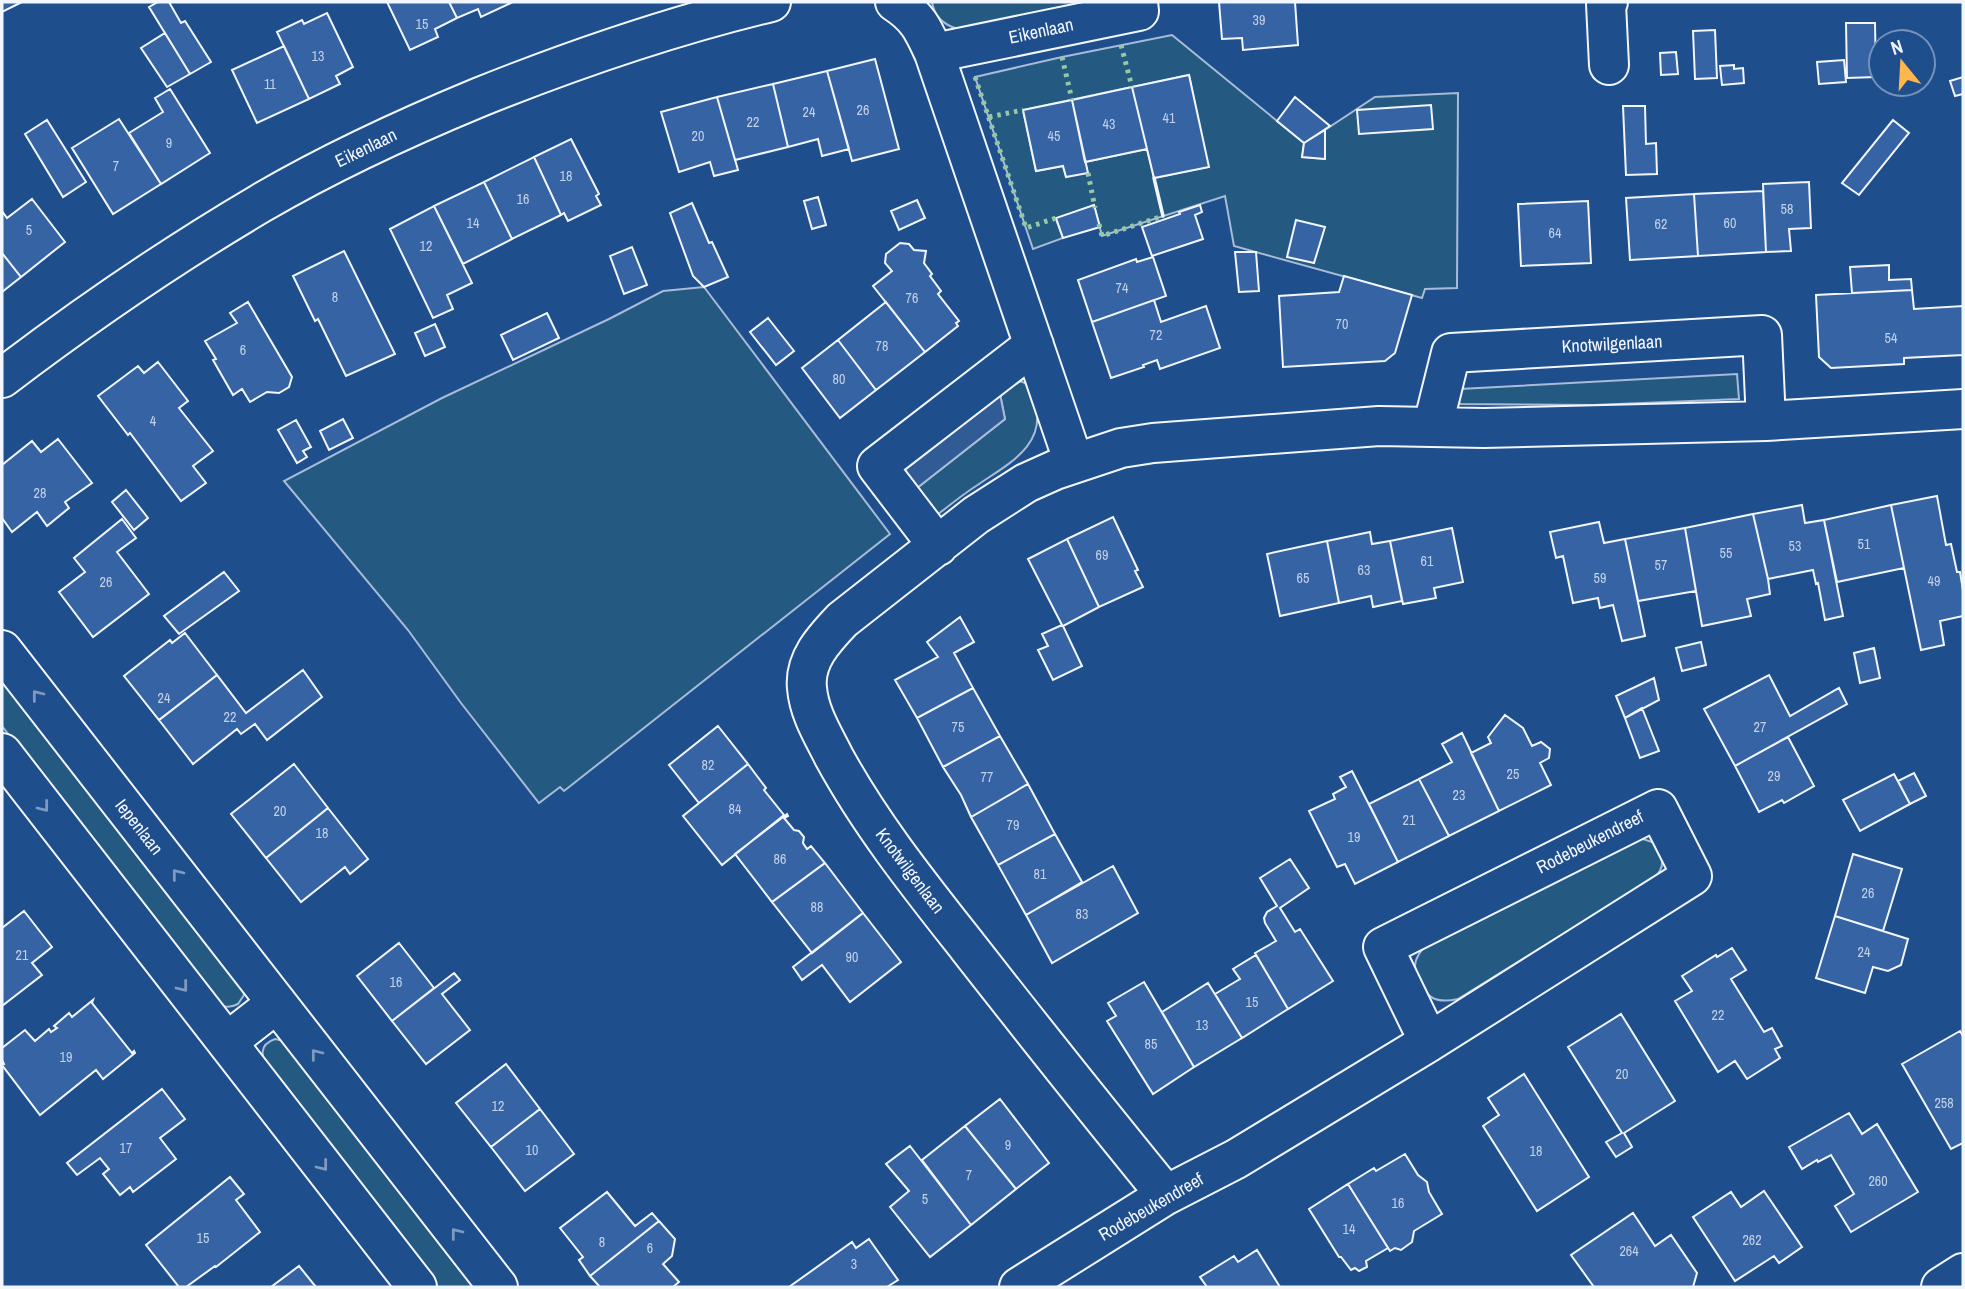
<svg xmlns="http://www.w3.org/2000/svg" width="1965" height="1289" viewBox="0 0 1965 1289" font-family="'Archivo Narrow',sans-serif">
<rect width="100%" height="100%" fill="#1f4e8c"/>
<path fill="#245a82" stroke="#a8bbd7" stroke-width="2" fill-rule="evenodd" d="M932,2H1093L958,29C944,25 934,16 932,2Z
M1172,35L1304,143L1302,157L1325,159V130L1375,97L1458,93L1457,288L1425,289L1422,298L1234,246L1225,196L1102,236L1094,205L1056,219L1063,238L1033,249L975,77L1062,57ZM1189,75L1208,167L1154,178L1147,149L1085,162L1087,173L1066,176L1063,166L1036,171L1023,110Z
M704,287L890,534L564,791L560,787L539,803L461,703L408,630L284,481L442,398L609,319L663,291Z
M1737,374L1739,399L1594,405L1461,404L1456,401L1460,389Z
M1018,381C1029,382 1030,390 1034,399C1050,445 1006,465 976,486C962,495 950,505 937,515L917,488L1005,419L1000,394Z
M2,675L243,988L244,995L238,1004C228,1009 221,1007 213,999L2,726Z
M1640,838L1655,843C1662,857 1667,866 1654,878L1458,999C1436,1004 1425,998 1418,977C1416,973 1415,970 1415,966C1415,958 1421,951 1426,945Z
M275,1039L284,1041L478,1287H438L269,1070C261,1057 258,1045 275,1039Z"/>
<path fill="#305b95" stroke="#a8bbd7" stroke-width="2" d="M1000,394L1005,419L917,488L902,470Z"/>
<path fill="#3563a3" stroke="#f2f6ff" stroke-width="2" d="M2,2H22L2,12Z
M158,2H169L181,23L185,21L211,62L190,74L149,7Z
M387,2H449L457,18L435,29L438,37L410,50Z
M449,2H510L511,3L481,17L478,9L457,18Z
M1219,2H1295L1298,45L1243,50L1242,38L1222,39Z
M327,13L353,67L336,76L340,84L309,99L277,32L302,20L304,24Z
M1846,23H1875L1876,77L1847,78Z
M1715,30L1717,78L1695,79L1693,31Z
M165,33L190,74L167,87L141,48Z
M284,46L309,99L257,123L232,70Z
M1676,52L1678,74L1661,75L1660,53Z
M875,59L899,149L852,161L827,71Z
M1844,60L1846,82L1819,84L1817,62Z
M1734,65V69L1743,68L1744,83L1722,85L1720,66Z
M827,71L849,149L822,156L818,139L788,147L773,84Z
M1189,75L1209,167L1154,178L1132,87Z
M1963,77V94L1955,96L1950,81Z
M773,84L788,147L735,160L717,97Z
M1132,87L1147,149L1085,162L1072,100Z
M170,89L210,153L161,184L129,133L163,112L155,98Z
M717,97L738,170L714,176L710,162L679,172L661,112Z
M1295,97L1330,126L1304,143L1277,121Z
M1072,100L1088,173L1066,177L1063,166L1036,171L1023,110Z
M1431,105L1433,129L1359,134L1357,110Z
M1623,106H1645L1646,144L1656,143L1657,174L1626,175Z
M119,119L161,184L113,214L72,148Z
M47,120L86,182L63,197L25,134Z
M1893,120L1909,133L1859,195L1842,183Z
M1325,130V159L1302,157L1304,143Z
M571,139L599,194L596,196L601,205L568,221L564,213L561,215L534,157Z
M534,157L561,215L512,239L484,182Z
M484,182L512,239L463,264L434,206Z
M1809,182L1811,228L1789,229L1791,251L1766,252L1763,184Z
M1763,191L1766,252L1698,256L1694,194Z
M1694,194L1698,256L1630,260L1626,198Z
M818,197L826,225L812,229L804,201Z
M32,199L65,242L21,277L2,253V211L7,218Z
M917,200L925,218L899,230L891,211Z
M1588,201L1591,263L1521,266L1518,204Z
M692,203L709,243L712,242L728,277L704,287L693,276L670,213Z
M1094,205L1100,227L1063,238L1056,218Z
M1200,205L1202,212L1195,215L1203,239L1152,256L1142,227L1180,214L1179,212Z
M434,206L472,283L447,295L453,309L433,318L390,229Z
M1296,220L1325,227L1314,263L1287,257Z
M900,243L909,244L914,250L926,251L924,263L932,274L930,276L941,291L938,294L959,321L956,323L958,326L925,352L873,286L892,271L885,263L886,254Z
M632,247L647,285L624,294L610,256Z
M344,251L395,354L346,376L318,319L315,321L293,276Z
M1235,252H1256L1259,291L1239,292Z
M2,253L21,277L2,292Z
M1153,257L1166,296L1092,322L1078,280L1136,259L1137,262Z
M1889,265V280L1911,279L1912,290L1852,293L1850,267Z
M1344,276L1412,295L1395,353L1385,361L1283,367L1279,296L1339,292Z
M1912,290L1914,309L1963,306V355L1904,358V364L1831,368L1819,357L1816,295Z
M1154,300L1161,322L1206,306L1220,348L1160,369L1157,360L1143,365L1144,367L1111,378L1092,322Z
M248,302L292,377L289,387L279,393L267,392L250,402L242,389L233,395L213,360L216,359L205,341L237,323L230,313Z
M886,302L925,352L876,390L838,340Z
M547,313L559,338L513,360L501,335Z
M768,318L794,351L776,365L750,332Z
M435,324L445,347L425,356L415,333Z
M838,340L876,390L840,418L802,368Z
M158,362L188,401L179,408L213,451L193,466L206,483L181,501L130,433L128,435L98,396L138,366L144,373Z
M343,419L353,438L329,450L320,431Z
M296,420L311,447L303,451L307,457L297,463L278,430Z
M58,439L92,483L65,502L69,508L47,526L37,512L12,532L2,518V465L32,441L41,452Z
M126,490L148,518L134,530L112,502Z
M1937,496L1946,545L1951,544L1957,572H1960L1963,590V616L1940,621L1944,645L1921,650L1891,505Z
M1802,505L1805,523L1824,520L1843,616L1825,620L1818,583L1816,584L1813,570L1768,579L1753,514Z
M1891,505L1904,568L1837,582L1824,520Z
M1753,514L1768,579L1770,594L1747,599L1751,616L1702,626L1685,528Z
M1113,517L1138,570L1135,571L1143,587L1099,607L1067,539Z
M122,519L136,538L117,552L149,594L93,637L59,592L85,572L74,558Z
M1599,522L1604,543L1625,539L1645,636L1622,641L1613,605L1600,608L1598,598L1573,603L1563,556L1556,558L1550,532Z
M1452,528L1463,582L1434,588L1436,598L1403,604L1390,541Z
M1685,528L1696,591L1638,601L1625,539Z
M1370,532L1372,544L1390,541L1402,601L1373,607L1371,596L1339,603L1327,541Z
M1067,539L1099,607L1063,626L1082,666L1053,680L1038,650L1048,646L1042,634L1062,625L1028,559Z
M1327,541L1339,603L1280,616L1267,554Z
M224,572L239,591L179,634L164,616Z
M960,617L974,642L954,653L973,688L917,718L895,680L938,657L927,642Z
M185,633L217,675L159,720L124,676L170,640L172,643Z
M1701,642L1706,665L1682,671L1676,648Z
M1874,648L1880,678L1860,683L1854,653Z
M303,670L322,697L267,740L255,724L241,734L237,729L193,764L159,720L217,675L246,713Z
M1769,675L1790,716L1839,688L1847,704L1735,766L1704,709Z
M1654,678L1659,700L1625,718L1616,696Z
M973,688L1000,736L943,767L917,718Z
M1642,708L1659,751L1640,758L1625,718Z
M1505,715L1523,728L1532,746L1541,742L1550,749L1549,758L1540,763L1551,785L1499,811L1471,753L1491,743L1488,737Z
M718,726L748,764L699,803L669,765Z
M1462,733L1499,811L1449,836L1419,779L1452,762L1442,744Z
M1000,736L1028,784L971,817L961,795L943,767Z
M1788,737L1814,786L1784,803L1782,800L1759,812L1735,766Z
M294,764L328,808L266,858L231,814Z
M748,764L766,788L764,790L784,815L722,865L683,816Z
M1352,771L1398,862L1355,884L1345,864L1337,867L1309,811L1335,799L1333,794L1346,787L1340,777Z
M1914,773L1926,796L1910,804L1898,781Z
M1894,774L1910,804L1860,831L1843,800Z
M1419,779L1449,836L1398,862L1369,804Z
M1028,784L1055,834L998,865L971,817Z
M328,808L368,859L350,874L345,867L301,902L266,858Z
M787,814L788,816L784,818L794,830L799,831L804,837L803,843L807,849L811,846L825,863L772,902L735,854Z
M1055,834L1082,882L1026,915L998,865Z
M1853,854L1902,869L1883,931L1835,916Z
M1290,859L1309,888L1280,908L1295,932L1300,929L1333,981L1288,1009L1255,953L1276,941L1265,923L1264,918L1267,912L1277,906L1260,878Z
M825,863L863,913L812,953L772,902Z
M1113,866L1138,913L1052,963L1026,915Z
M24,911L52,947L32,963L42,975L2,1006V928Z
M863,913L901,962L850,1002L822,965L802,980L793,967Z
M1835,916L1908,939L1901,965L1888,971L1873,967L1865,993L1816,978Z
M399,943L434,988L392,1021L357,976Z
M1732,948L1746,970L1731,979L1764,1032L1772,1028L1782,1046L1775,1049L1780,1058L1747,1079L1735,1061L1718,1072L1675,1001L1692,991L1682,976L1716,955L1717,957Z
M1256,955L1288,1009L1242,1038L1215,994L1240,979L1233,969Z
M454,973L460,980L442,994L470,1030L426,1064L392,1021Z
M1144,982L1194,1067L1153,1094L1107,1021L1116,1016L1108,1003Z
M1208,983L1242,1038L1194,1067L1162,1012Z
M93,1000L92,1003L132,1053L134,1051L135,1053L103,1079L96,1070L40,1115L2,1065L4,1064L2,1060V1048L25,1030L35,1041L49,1029L51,1032L57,1028L54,1026L69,1013L72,1017Z
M1621,1014L1675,1101L1624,1133L1632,1147L1616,1157L1606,1142L1622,1133L1568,1047Z
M1960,1031L1963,1036V1143L1951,1149L1902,1064Z
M506,1064L540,1109L491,1147L456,1103Z
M1524,1074L1589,1177L1537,1211L1483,1126L1499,1115L1488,1098Z
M162,1089L185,1119L160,1138L176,1159L133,1192L130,1187L120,1195L103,1174L109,1169L100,1158L77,1175L67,1163Z
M1000,1099L1049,1163L1016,1189L965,1126Z
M540,1109L574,1154L525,1191L491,1147Z
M1849,1113L1862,1134L1877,1124L1918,1192L1851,1232L1835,1206L1854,1194L1831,1155L1818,1162L1817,1160L1802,1169L1789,1147Z
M965,1126L1016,1189L971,1225L922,1160Z
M910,1146L971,1225L930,1257L890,1207L909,1191L886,1164Z
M1405,1154L1418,1175L1427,1182L1429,1192L1442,1214L1414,1231L1412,1242L1401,1250L1395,1248L1390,1251L1348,1184L1374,1168L1376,1171Z
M230,1177L244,1194L236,1200L260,1232L216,1267L215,1266L186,1287H179L146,1245Z
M1348,1184L1388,1248L1366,1261L1367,1267L1359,1271L1355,1268L1351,1270L1341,1257H1339L1309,1209Z
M1764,1191L1802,1247L1779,1263L1774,1256L1735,1281L1693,1217L1731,1192L1741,1207Z
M607,1192L635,1226L652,1213L659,1221L590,1276L579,1260L583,1257L560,1228Z
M1633,1213L1655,1246L1671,1235L1697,1273L1693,1287H1594L1571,1255Z
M659,1221L675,1239L672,1256L663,1264L679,1282L673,1287H600L590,1276Z
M869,1239L898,1280L887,1287H789L852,1242L856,1248Z
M1257,1250L1280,1287H1207L1200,1277L1234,1256L1238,1262Z
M299,1266L316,1287H271Z"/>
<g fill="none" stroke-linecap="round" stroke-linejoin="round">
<g stroke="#f2f6ff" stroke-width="42">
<path id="minor" d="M895,2C918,17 923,29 934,53L1074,463
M1608,2L1606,4L1609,65
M934,53L1139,11L1138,2
M2,378C85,315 171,256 261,203C331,162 405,128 480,97C575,59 671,26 771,2
M1433,425L1451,353L1762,335L1766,421
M938,546L877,466L1034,345
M2,650L498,1287
M2,753L417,1287
M1658,809L1692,876L1429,1042L1383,947Z
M227,1042L277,1003
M1166,1195C1099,1113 1033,1030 968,947C920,886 871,825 834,757C823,735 809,713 807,688C804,660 824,639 842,620L976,515L1026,483L1055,470L1121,448L1153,443L1379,426L1484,428L1766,421L1963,409
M1019,1287L1166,1195L1236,1159L1429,1042
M1941,1287L1963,1273"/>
</g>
<use href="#minor" stroke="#1f4e8c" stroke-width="38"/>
<path stroke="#97c8a6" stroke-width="5" stroke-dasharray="3.5 5" stroke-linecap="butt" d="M1121,45L1132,87
M1062,57L1072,100
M975,77L1026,228L1056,218
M989,117L1023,110
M1088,173L1095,208
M1099,224L1102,236L1163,216"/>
<path stroke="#f2f6ff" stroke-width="3.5" d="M1154,178L1163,216"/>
</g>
<defs><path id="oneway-chevron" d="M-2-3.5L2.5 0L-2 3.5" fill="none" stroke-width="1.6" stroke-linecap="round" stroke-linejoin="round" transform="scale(1.75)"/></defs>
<g stroke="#7e9ac0">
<use href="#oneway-chevron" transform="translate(37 695) rotate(-128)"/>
<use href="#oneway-chevron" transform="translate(44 807) rotate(52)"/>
<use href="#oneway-chevron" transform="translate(177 874) rotate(-128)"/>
<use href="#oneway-chevron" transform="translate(183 987) rotate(52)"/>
<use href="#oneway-chevron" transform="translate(316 1054) rotate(-128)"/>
<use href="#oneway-chevron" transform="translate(323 1166) rotate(52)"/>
<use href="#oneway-chevron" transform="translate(456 1233) rotate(-128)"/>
</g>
<g text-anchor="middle" stroke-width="5" stroke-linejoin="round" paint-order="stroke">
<g font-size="14" fill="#c3d1e8">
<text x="1259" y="25">39</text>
<text x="422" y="29">15</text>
<text x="318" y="61">13</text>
<text x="270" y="89">11</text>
<text x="863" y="115">26</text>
<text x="809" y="117">24</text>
<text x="1169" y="123">41</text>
<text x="753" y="127">22</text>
<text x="1109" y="129">43</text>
<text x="698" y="141">20</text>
<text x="1054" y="141">45</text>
<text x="169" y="148">9</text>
<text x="116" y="171">7</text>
<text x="566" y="181">18</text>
<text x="523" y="204">16</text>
<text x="1787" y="214">58</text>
<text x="473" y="228">14</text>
<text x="1730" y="228">60</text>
<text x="1661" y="229">62</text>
<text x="29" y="235">5</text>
<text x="1555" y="238">64</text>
<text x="426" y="251">12</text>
<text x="1122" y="293">74</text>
<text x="335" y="302">8</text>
<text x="912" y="303">76</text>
<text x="1342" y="329">70</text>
<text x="1156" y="340">72</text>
<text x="1891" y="343">54</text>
<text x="882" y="351">78</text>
<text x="243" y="355">6</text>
<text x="839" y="384">80</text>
<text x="153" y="426">4</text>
<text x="40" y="498">28</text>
<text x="1864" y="549">51</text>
<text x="1795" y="551">53</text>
<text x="1726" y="558">55</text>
<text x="1102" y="560">69</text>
<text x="1427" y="566">61</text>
<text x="1661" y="570">57</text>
<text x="1364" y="575">63</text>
<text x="1303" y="583">65</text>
<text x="1600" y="583">59</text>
<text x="1934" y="586">49</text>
<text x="106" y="587">26</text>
<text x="164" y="703">24</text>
<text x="230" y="722">22</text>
<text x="958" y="732">75</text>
<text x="1760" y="732">27</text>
<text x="708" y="770">82</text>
<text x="1513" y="779">25</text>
<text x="1774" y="781">29</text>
<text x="987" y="782">77</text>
<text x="1459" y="800">23</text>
<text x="735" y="814">84</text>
<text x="280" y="816">20</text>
<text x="1409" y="825">21</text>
<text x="1013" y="830">79</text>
<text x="322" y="838">18</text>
<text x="1354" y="842">19</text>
<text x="780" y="864">86</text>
<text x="1040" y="879">81</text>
<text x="1868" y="898">26</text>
<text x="817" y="912">88</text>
<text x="1082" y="919">83</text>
<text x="1864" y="957">24</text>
<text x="22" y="960">21</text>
<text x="852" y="962">90</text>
<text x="396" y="987">16</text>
<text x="1252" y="1007">15</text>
<text x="1718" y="1020">22</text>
<text x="1202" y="1030">13</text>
<text x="1151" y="1049">85</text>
<text x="66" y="1062">19</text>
<text x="1622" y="1079">20</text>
<text x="1944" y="1108">258</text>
<text x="498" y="1111">12</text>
<text x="1008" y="1150">9</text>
<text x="126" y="1153">17</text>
<text x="532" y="1155">10</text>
<text x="1536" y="1156">18</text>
<text x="969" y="1180">7</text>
<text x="1878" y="1186">260</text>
<text x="925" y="1204">5</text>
<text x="1398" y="1208">16</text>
<text x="1349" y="1234">14</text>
<text x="203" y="1243">15</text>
<text x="1752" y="1245">262</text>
<text x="602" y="1247">8</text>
<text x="650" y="1253">6</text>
<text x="1629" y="1256">264</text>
<text x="854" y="1269">3</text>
</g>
<g font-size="18" fill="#f2f6ff" stroke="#1f4e8c">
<text transform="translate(1041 31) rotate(-12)" y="6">Eikenlaan</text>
<text transform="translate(366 148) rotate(-26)" y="6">Eikenlaan</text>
<text transform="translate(1612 344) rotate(-3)" y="6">Knotwilgenlaan</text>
<text transform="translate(139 827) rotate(52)" y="6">Iepenlaan</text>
<text transform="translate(1590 842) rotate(-27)" y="6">Rodebeukendreef</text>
<text transform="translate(910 871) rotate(53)" y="6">Knotwilgenlaan</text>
<text transform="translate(1151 1207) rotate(-30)" y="6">Rodebeukendreef</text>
</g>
</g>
<rect width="1965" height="1289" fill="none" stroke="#f2f6ff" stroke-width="7"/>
<g transform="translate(1902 63) rotate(342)"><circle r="33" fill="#1f4e8c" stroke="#7391ba" stroke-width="2"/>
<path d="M0-5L12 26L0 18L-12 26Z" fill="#ffb74d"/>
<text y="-10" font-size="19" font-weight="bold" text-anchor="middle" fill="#f2f6ff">N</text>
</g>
</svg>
